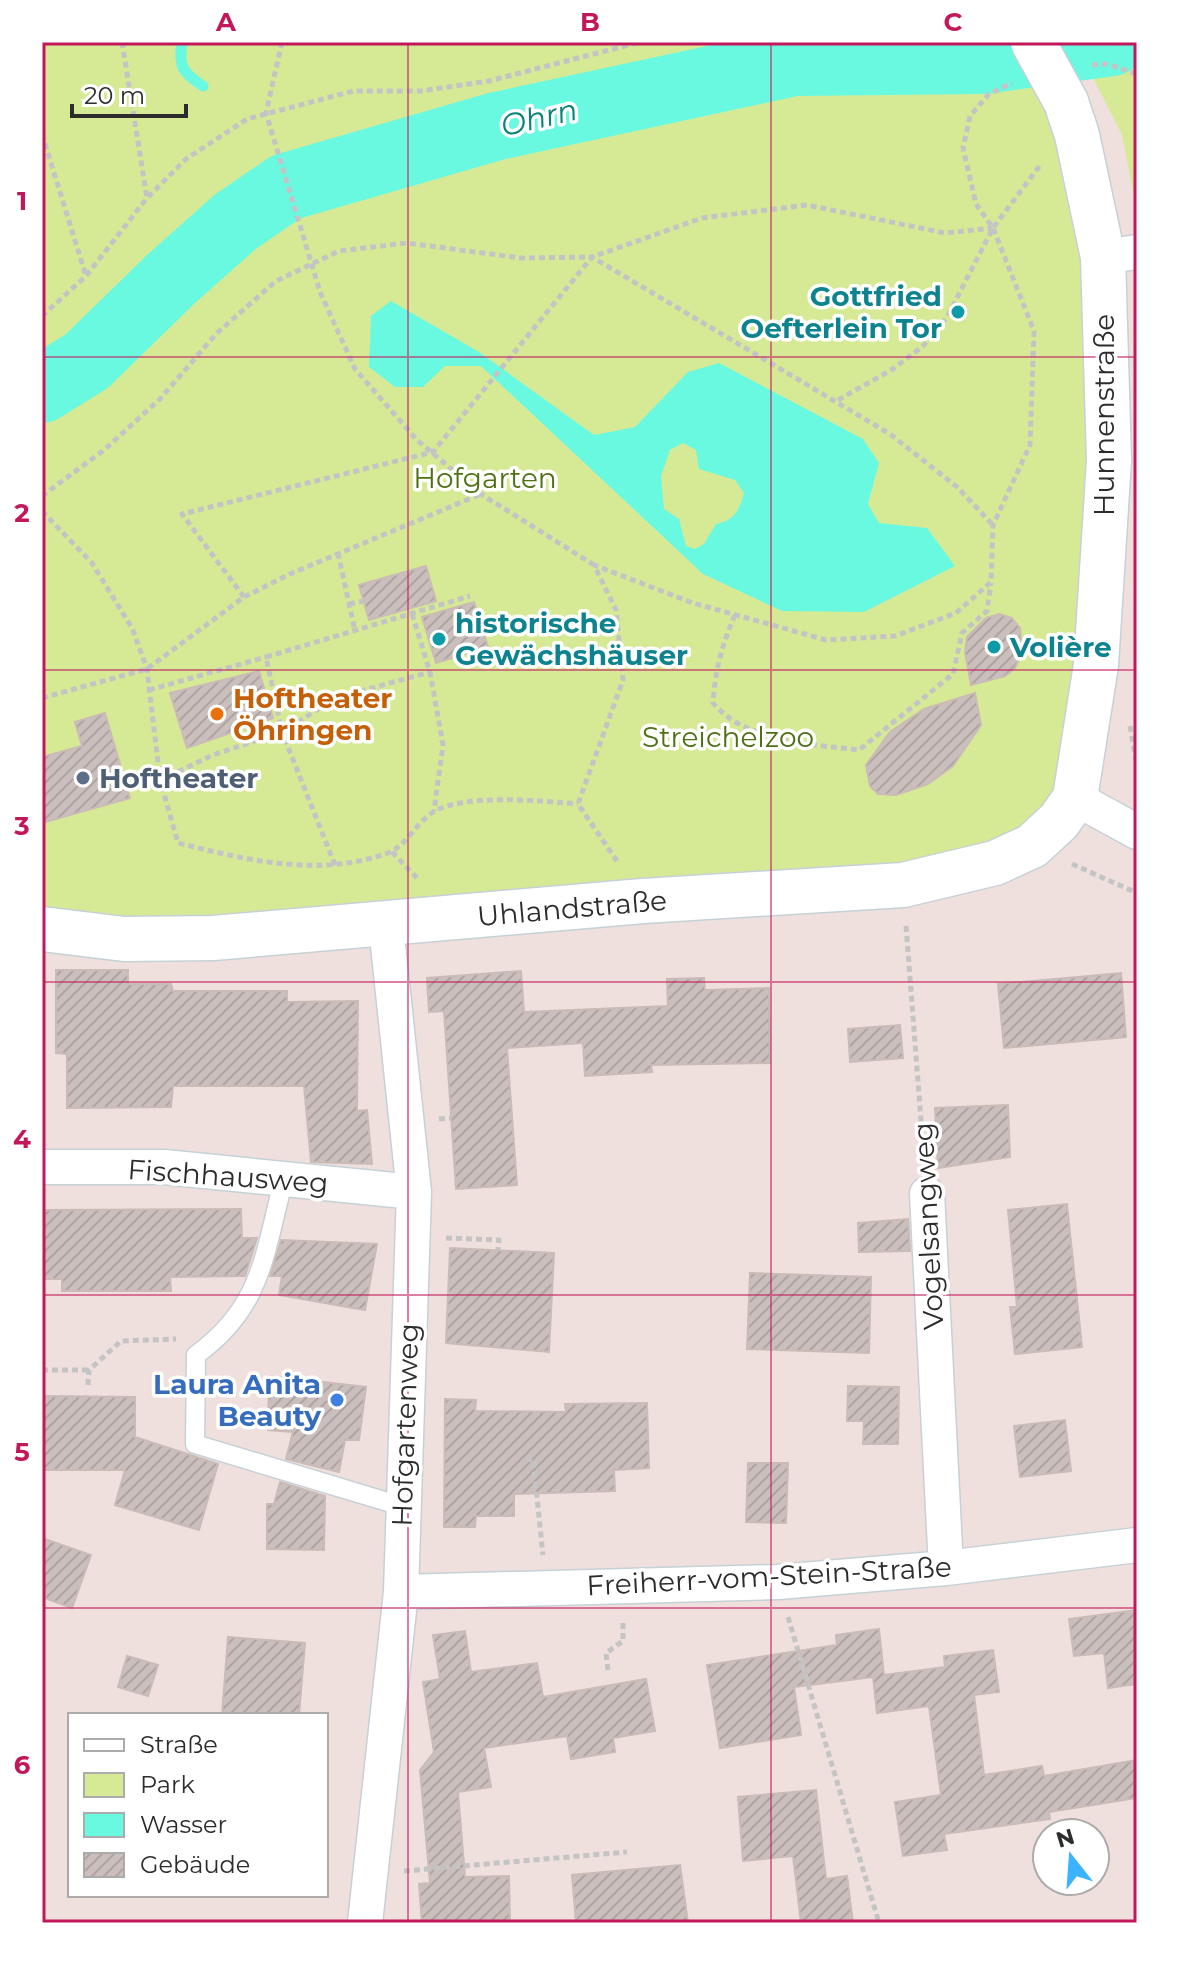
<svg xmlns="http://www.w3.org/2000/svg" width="1179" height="1965" viewBox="0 0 1179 1965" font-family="Montserrat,sans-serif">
<defs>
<pattern id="building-hatch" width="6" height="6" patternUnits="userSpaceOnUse" patternTransform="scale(2)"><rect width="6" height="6" fill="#cabfbc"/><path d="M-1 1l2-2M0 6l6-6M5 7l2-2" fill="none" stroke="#aea4a2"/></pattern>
</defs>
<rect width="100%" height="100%" fill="#efe0de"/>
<path fill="#d6ea96" d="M42,42H1033L1121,267L1075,798L995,863L42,929Z
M1137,47V211L1122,135L1081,54Z"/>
<path fill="#69f9e1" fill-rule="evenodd" d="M391,301L479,352L594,435L635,427L688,372L719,363L863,439L879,463L868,504L879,523L927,528L955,566L864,612L782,611L703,574L481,366H445L423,387H395L369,367L371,316ZM683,443L696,450L699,469L735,480L744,493C739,511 734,521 716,524L704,544L695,549L686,546L679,519L664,509L661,476L670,450Z"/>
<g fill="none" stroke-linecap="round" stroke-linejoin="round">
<path stroke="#69f9e1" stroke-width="11" d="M182,42C178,67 183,73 203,86"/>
<path stroke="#69f9e1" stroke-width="68" d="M42,389L87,361L170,280L235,222L286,187L497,126L794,62L984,60L1112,42"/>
</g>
<path fill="url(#building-hatch)" stroke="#cbbbb7" stroke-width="2" d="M426,566L436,601L369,620L359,585Z
M474,602L488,647L436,663L422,617Z
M999,614L1012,618L1020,628L1022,653L1015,668L1005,676L971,685L965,653L967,637L986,618Z
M259,671L273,718L187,748L170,693Z
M975,693L981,725L953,766L928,784L896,795L878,794L870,786L866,765L890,732L924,709Z
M105,713L130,798L42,823V757L82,746L75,722Z
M56,970H128V984H171L173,991H287V1002L358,1001L357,1111L367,1110L372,1164L311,1162L304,1086H173L171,1107L67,1108V1054L56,1053Z
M521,971L524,1012L668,1006L667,979L704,978L705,990L769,988L770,1063L651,1065L652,1072L585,1076L583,1043L507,1048L517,1185L456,1189L444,1011L429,1012L427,978Z
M1121,973L1126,1037L1004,1048L998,984Z
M900,1025L903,1058L850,1062L848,1029Z
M1008,1105L1010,1157L938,1168L935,1108Z
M1067,1204L1082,1347L1015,1354L1010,1307H1017L1008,1210Z
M241,1209L242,1238H257L245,1276L170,1277L171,1291H62V1279H42V1210Z
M908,1219L910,1251L859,1252L858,1223Z
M281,1240L377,1244L365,1310L279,1295L282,1276H270Z
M450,1248L554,1253L549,1352L446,1343Z
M750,1273L871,1277L869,1353L747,1349Z
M269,1376L366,1387L359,1440H345L339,1472L286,1459L293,1432L268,1430Z
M848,1386L899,1387L898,1444H863L864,1421H847Z
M42,1396L135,1397V1437L218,1464L199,1530L115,1505L125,1470H42Z
M445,1399L476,1400L475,1411L566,1412L565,1404L647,1403L649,1468L614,1470L615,1491L514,1494V1516H476L475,1527H444Z
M1065,1420L1071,1471L1020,1477L1014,1426Z
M748,1463H788L786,1523L746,1522Z
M280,1482L325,1496L324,1550L267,1549V1504H274Z
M42,1538L91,1555L72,1608L42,1597Z
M1137,1610V1684L1108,1688L1104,1653L1074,1656L1069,1619Z
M879,1629L884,1675L945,1667L944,1656L993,1650L999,1692L974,1695L984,1775L1042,1766L1044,1776L1137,1760V1798L1049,1812L1050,1819L944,1834L947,1850L903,1856L895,1802L941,1795L929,1706L877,1713L873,1677L794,1687L801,1735L720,1748L707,1665L837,1645L836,1635Z
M465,1631L471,1672L537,1663L543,1697L646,1679L655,1731L613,1738L615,1752L571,1759L567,1736L484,1748L491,1787L458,1792L465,1877L509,1876L510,1923H422L419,1884L430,1883L420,1770L434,1752L423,1682L440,1679L433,1635Z
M228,1637L305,1643L299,1715H222Z
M127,1656L158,1665L148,1696L118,1687Z
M816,1790L826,1879L847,1876L853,1923H801L793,1856L743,1861L738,1797Z
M680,1865L688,1923H576L572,1875Z"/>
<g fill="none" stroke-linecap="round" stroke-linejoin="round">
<g stroke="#c6d1d7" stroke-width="21">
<path id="lane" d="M284,1179C264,1253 263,1307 196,1355L195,1444L401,1506"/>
</g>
<g stroke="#c6d1d7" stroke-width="37">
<path id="street" d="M1103,257L1137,252
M1075,798L1137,832
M42,1167H164L414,1192
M927,1194L946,1568
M401,1592L778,1582L946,1568L1137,1545
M365,1923L401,1592L414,1192L386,926"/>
</g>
<g stroke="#c6d1d7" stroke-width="47">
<path id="secondary" d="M42,929L124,939L213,938L643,901L903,885L995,863L1032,846L1059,821L1075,798L1096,665L1109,460L1103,257L1077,135L1066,102"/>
</g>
<path stroke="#c4c4c4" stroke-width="5" stroke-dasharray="6 4" stroke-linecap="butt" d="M122,42L147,198
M282,42L266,113L320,292L355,369L417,440L481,494L594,565
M1092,65L1107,64L1137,74
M42,134L86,276
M42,316L86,276L147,198L186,159L247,119L353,91H421L489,81L640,42
M838,400L893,369L923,346L947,317L993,228L1041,164
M42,496L104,450L160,399L216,334L276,281L339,251L407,243L521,258L592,257L890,434L957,487L993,525
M42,511L92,563L132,628L147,669L160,780L178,843C247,860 318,878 388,853C405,847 417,822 433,812C466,793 541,801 578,804
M338,553L355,631
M244,597L182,514L433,452L592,257L702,218L807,205L945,233L993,228
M349,604L364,601
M412,614L430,672L443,745L434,811
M735,615C722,644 715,671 713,703C746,742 810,744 859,750L953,674L962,633L987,611L991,583
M149,690L266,657
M42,698L147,669L244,597L290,574L481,494
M1130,726L1137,766
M160,780L213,755L282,732L336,698L430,672
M392,852L418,879
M617,861L578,804L623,680L616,610L594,565L693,603L826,640L895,636L956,613L991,582L993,525L1030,445L1034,331L993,228L976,204L963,148L970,116L989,94L1012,83
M1072,864L1137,893
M335,865L282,732L266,657L470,596
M906,926L924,1159
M439,1119L451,1118
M446,1238L499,1240L498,1250
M42,1370H89
M88,1385L89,1370L121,1341L176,1339
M526,1460L533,1459L543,1555
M788,1617L879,1923
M608,1670L606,1653L623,1641V1623
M404,1871L627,1852"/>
<use href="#lane" stroke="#fff" stroke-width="18"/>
<use href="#street" stroke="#fff" stroke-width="34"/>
<use href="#secondary" stroke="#fff" stroke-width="44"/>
<g stroke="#c6d1d7" stroke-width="47" stroke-linecap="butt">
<path id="secondary-bridge" d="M1033,42L1066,102"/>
</g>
<use href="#secondary-bridge" stroke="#fff" stroke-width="44"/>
</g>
<path fill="none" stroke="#c2185b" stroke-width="2" stroke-opacity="0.55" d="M408,42V1923M771,42V1923M42,357H1137M42,670H1137M42,982H1137M42,1295H1137M42,1608H1137"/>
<g fill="#0f9aa8" stroke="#fff" stroke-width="3">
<circle cx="958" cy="312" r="8"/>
<circle cx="439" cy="639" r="8"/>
<circle cx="994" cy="647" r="8"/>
</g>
<circle fill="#e8710a" stroke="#fff" stroke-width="3" cx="217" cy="714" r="8"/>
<circle fill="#5c6f8a" stroke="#fff" stroke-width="3" cx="83" cy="778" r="8"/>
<circle fill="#3f7fe0" stroke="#fff" stroke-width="3" cx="337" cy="1400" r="8"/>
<g text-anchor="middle" stroke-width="7" stroke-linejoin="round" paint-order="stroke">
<g font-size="28" font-weight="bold" fill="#0d838f" stroke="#fff" text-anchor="start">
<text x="942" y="306" text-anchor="end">Gottfried<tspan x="942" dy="32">Oefterlein Tor</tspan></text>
<text x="455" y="633">historische<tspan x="455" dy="32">Gewächshäuser</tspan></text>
<text x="1010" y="657">Volière</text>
</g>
<g font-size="28" fill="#2c2c2c" stroke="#fff">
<text transform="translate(1104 415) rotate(-90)" y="10">Hunnenstraße</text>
<text transform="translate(572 908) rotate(-5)" y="10">Uhlandstraße</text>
<text transform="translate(228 1176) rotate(4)" y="10">Fischhausweg</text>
<text transform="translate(928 1226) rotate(-93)" y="10">Vogelsangweg</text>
<text transform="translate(405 1425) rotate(-88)" y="10">Hofgartenweg</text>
<text transform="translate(769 1576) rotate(-3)" y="10">Freiherr-vom-Stein-Straße</text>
</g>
<g font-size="28" fill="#4f7114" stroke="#fff">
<text x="485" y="488">Hofgarten</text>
<text x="728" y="747">Streichelzoo</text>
</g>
<g font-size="28" font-weight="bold" fill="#c56008" stroke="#fff" text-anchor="start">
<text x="233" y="708">Hoftheater<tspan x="233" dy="32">Öhringen</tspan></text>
</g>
<g font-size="28" font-weight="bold" fill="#4e5e75" stroke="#fff" text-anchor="start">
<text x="99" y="788">Hoftheater</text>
</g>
<g font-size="28" font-weight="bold" fill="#366cbe" stroke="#fff" text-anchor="end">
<text x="321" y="1394">Laura Anita<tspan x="321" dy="32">Beauty</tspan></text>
</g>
<g font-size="30" font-style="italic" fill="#068479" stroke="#fff">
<text transform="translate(539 118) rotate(-13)" y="10">Ohrn</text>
</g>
</g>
<rect width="1179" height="1965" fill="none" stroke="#ffffff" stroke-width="88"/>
<rect x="68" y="1713" width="260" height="184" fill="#ffffff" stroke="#ababab" stroke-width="2"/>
<rect x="84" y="1739" width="40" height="12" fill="#ffffff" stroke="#ababab" stroke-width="2"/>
<text x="140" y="1753" font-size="24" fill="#2c2c2c">Straße</text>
<rect x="84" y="1773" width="40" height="24" fill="#d6ea96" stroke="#ababab" stroke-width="2"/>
<text x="140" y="1793" font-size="24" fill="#2c2c2c">Park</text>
<rect x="84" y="1813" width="40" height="24" fill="#69f9e1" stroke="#ababab" stroke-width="2"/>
<text x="140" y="1833" font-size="24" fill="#2c2c2c">Wasser</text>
<rect x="84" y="1853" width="40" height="24" fill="url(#building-hatch)" stroke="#ababab" stroke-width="2"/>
<text x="140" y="1873" font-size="24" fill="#2c2c2c">Gebäude</text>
<g transform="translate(1071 1857) rotate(343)"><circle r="38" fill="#ffffff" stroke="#ababab" stroke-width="2"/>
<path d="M0-6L14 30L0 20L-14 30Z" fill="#3bb3ff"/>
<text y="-12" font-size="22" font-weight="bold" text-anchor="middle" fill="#2c2c2c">N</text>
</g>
<path d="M72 104v12h114v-12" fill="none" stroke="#2c2c2c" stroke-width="4"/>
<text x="84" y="104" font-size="24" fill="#2c2c2c" stroke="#ffffff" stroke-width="6" paint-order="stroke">20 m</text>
<rect x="44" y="44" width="1091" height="1877" fill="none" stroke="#c2185b" stroke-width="3"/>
<g font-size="26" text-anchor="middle" font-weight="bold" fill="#c2185b">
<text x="226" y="31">A</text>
<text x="590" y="31">B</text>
<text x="953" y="31">C</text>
<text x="22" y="210">1</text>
<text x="22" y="522">2</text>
<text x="22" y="835">3</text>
<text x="22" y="1148">4</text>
<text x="22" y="1461">5</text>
<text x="22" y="1774">6</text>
</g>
</svg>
